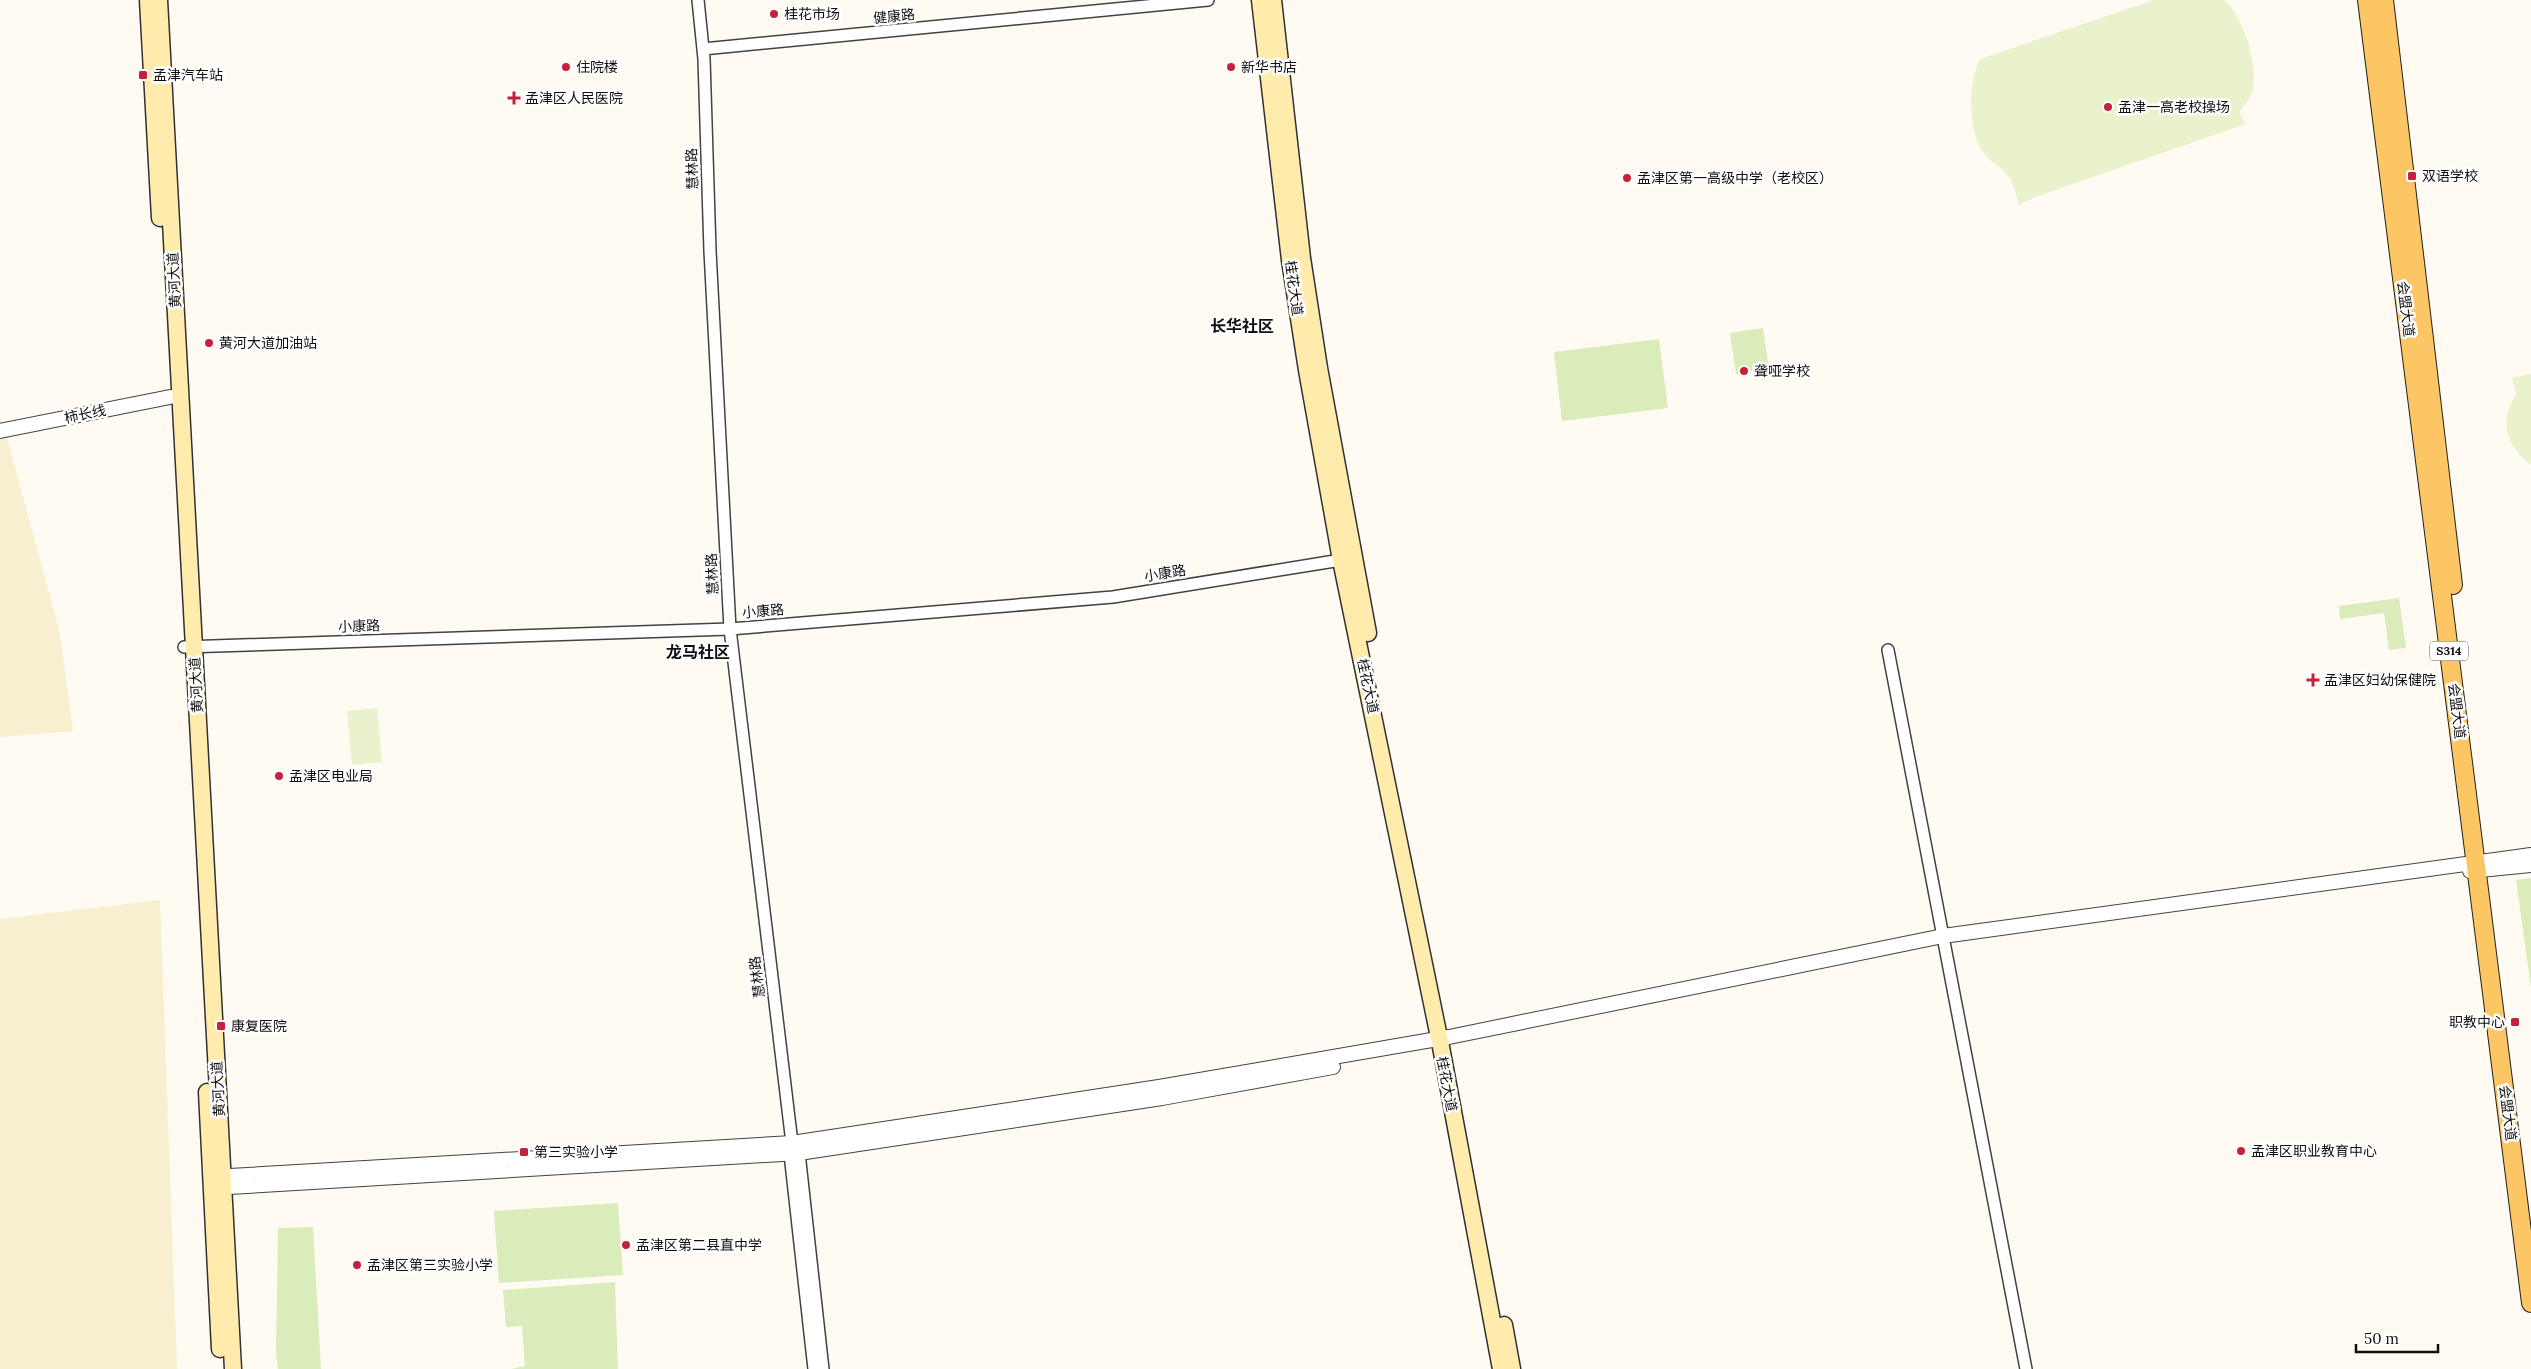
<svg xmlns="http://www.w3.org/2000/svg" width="2531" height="1369" viewBox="0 0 2531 1369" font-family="Lora,'Noto Sans SC',serif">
<rect width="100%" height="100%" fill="#fffbf2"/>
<path fill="#f7efd0" d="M7,438L60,634L73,731L0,737V439Z
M160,900L177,1369H0V919Z"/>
<path fill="#d9ecb9" d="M1763,328L1769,369L1736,374L1730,333Z
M1659,339L1668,408L1562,421L1554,352Z
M2399,598L2406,648L2389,650L2384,613L2340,619L2339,606Z
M2531,878V988L2516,880Z
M618,1203L623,1275L499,1283L494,1211Z
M313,1227L321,1369H278L276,1353L278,1228Z
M615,1282L618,1369H511L525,1366L522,1326L506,1327L503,1290Z"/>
<path fill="#e9f2cc" d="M2154,0H2224C2243,15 2260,69 2252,93C2249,100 2244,106 2239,112L2246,124L2035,197L2019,205C2016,196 2014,183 2008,176C2001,165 1987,161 1981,149C1968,125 1968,82 1980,59Z
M2531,374V465C2505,444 2499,423 2516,394L2512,378Z
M377,708L382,762L352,765L347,711Z"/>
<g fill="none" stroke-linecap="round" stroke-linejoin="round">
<g stroke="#424242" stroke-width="14">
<path id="minor" d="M698,0L704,59L710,251L730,629L792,1143L790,1154L814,1369
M703,49L1208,0
M184,647L730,629L1113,597L1341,560
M1888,650L2026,1369
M794,1146L799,1153L823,1369"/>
</g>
<g stroke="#424242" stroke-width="16">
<path id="tertiary" d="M0,431L170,397
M2470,871L2531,865
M212,1177L792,1143L1159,1087L1449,1037L1943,936L2531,855
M212,1188L799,1153L1162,1098L1333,1067"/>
</g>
<g stroke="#313131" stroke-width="19">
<path id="secondary" d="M148,0L160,218
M159,0L233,1369
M1260,0L1290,260L1307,370L1341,560L1441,1047L1501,1369
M1273,0L1302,258L1319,368L1368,633
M207,1092L220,1349
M1504,1325L1512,1369"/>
</g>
<g stroke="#202020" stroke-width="20">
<path id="primary" d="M2367,0L2531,1303
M2384,0L2453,585"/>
</g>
<use href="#minor" stroke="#fff" stroke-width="11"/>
<use href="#tertiary" stroke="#fff" stroke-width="14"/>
<use href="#secondary" stroke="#ffecad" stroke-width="16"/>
<use href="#primary" stroke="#fdc664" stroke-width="18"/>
</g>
<g fill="#c6213c" stroke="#fff" stroke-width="2">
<circle cx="774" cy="14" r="5"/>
<circle cx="566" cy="67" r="5"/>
<circle cx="1231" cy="67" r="5"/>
<rect x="138" y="70" width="10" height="10" rx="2.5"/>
<path d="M511.5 90.5h5v5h5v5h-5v5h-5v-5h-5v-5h5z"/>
<circle cx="2108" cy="107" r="5"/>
<rect x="2407" y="171" width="10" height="10" rx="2.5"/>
<circle cx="1627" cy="178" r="5"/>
<circle cx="209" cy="343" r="5"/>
<circle cx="1744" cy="371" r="5"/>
<path d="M2310.5 672.5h5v5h5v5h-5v5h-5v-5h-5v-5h5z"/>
<circle cx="279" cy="776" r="5"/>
<rect x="2510" y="1017" width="10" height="10" rx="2.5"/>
<rect x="216" y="1021" width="10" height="10" rx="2.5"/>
<circle cx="2241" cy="1151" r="5"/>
<rect x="519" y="1147" width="10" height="10" rx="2.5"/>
<circle cx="626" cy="1245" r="5"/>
<circle cx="357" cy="1265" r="5"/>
</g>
<g text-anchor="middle" stroke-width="5" stroke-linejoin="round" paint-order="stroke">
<rect fill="#fff" stroke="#575757" stroke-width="1" x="2430" y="641.5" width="38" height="19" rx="4"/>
<g font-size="12" font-weight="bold" fill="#0f0f0f">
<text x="2449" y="655">S314</text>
</g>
<g font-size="14" fill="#0f0f0f" stroke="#fff" text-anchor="start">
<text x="784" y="19">桂花市场</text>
<text x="576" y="72">住院楼</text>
<text x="1241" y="72">新华书店</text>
<text x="153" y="80">孟津汽车站</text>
<text x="525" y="103">孟津区人民医院</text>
<text x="2118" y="112">孟津一高老校操场</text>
<text x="2422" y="181">双语学校</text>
<text x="1637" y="183">孟津区第一高级中学（老校区）</text>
<text x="219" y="348">黄河大道加油站</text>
<text x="1754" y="376">聋哑学校</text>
<text x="2324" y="685">孟津区妇幼保健院</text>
<text x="289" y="781">孟津区电业局</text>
<text x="2505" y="1027" text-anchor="end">职教中心</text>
<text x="231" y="1031">康复医院</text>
<text x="2251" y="1156">孟津区职业教育中心</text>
<text x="534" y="1157">第三实验小学</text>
<text x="636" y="1250">孟津区第二县直中学</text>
<text x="367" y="1270">孟津区第三实验小学</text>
</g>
<g font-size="14" fill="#0f0f0f" stroke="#fff">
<text transform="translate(894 16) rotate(-6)" y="5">健康路</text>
<text transform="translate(692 169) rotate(-92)" y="5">慧林路</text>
<text transform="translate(174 280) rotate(-93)" y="5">黄河大道</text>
<text transform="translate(1294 288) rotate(82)" y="5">桂花大道</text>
<text transform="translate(2406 309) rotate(83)" y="5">会盟大道</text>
<text transform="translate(85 414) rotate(-12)" y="5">柿长线</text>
<text transform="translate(1165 573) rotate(-9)" y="5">小康路</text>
<text transform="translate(712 574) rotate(-93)" y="5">慧林路</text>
<text transform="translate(763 611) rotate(-5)" y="5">小康路</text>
<text transform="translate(359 626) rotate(-2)" y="5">小康路</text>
<text transform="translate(196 685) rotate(-93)" y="5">黄河大道</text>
<text transform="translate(1368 686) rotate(78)" y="5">桂花大道</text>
<text transform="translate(2457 711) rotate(83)" y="5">会盟大道</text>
<text transform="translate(757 977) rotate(-97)" y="5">慧林路</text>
<text transform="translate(1447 1084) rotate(79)" y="5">桂花大道</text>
<text transform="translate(218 1089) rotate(-93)" y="5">黄河大道</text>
<text transform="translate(2508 1113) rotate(83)" y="5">会盟大道</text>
</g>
<g font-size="16" font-weight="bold" fill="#0f0f0f" stroke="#fff">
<text x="1242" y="332">长华社区</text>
<text x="698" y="658">龙马社区</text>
</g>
</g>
<path d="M2356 1344v8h82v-8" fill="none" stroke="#0f0f0f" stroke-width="2.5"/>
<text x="2364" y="1344" font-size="15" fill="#0f0f0f" stroke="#ffffff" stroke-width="4" paint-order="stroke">50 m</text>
</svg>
